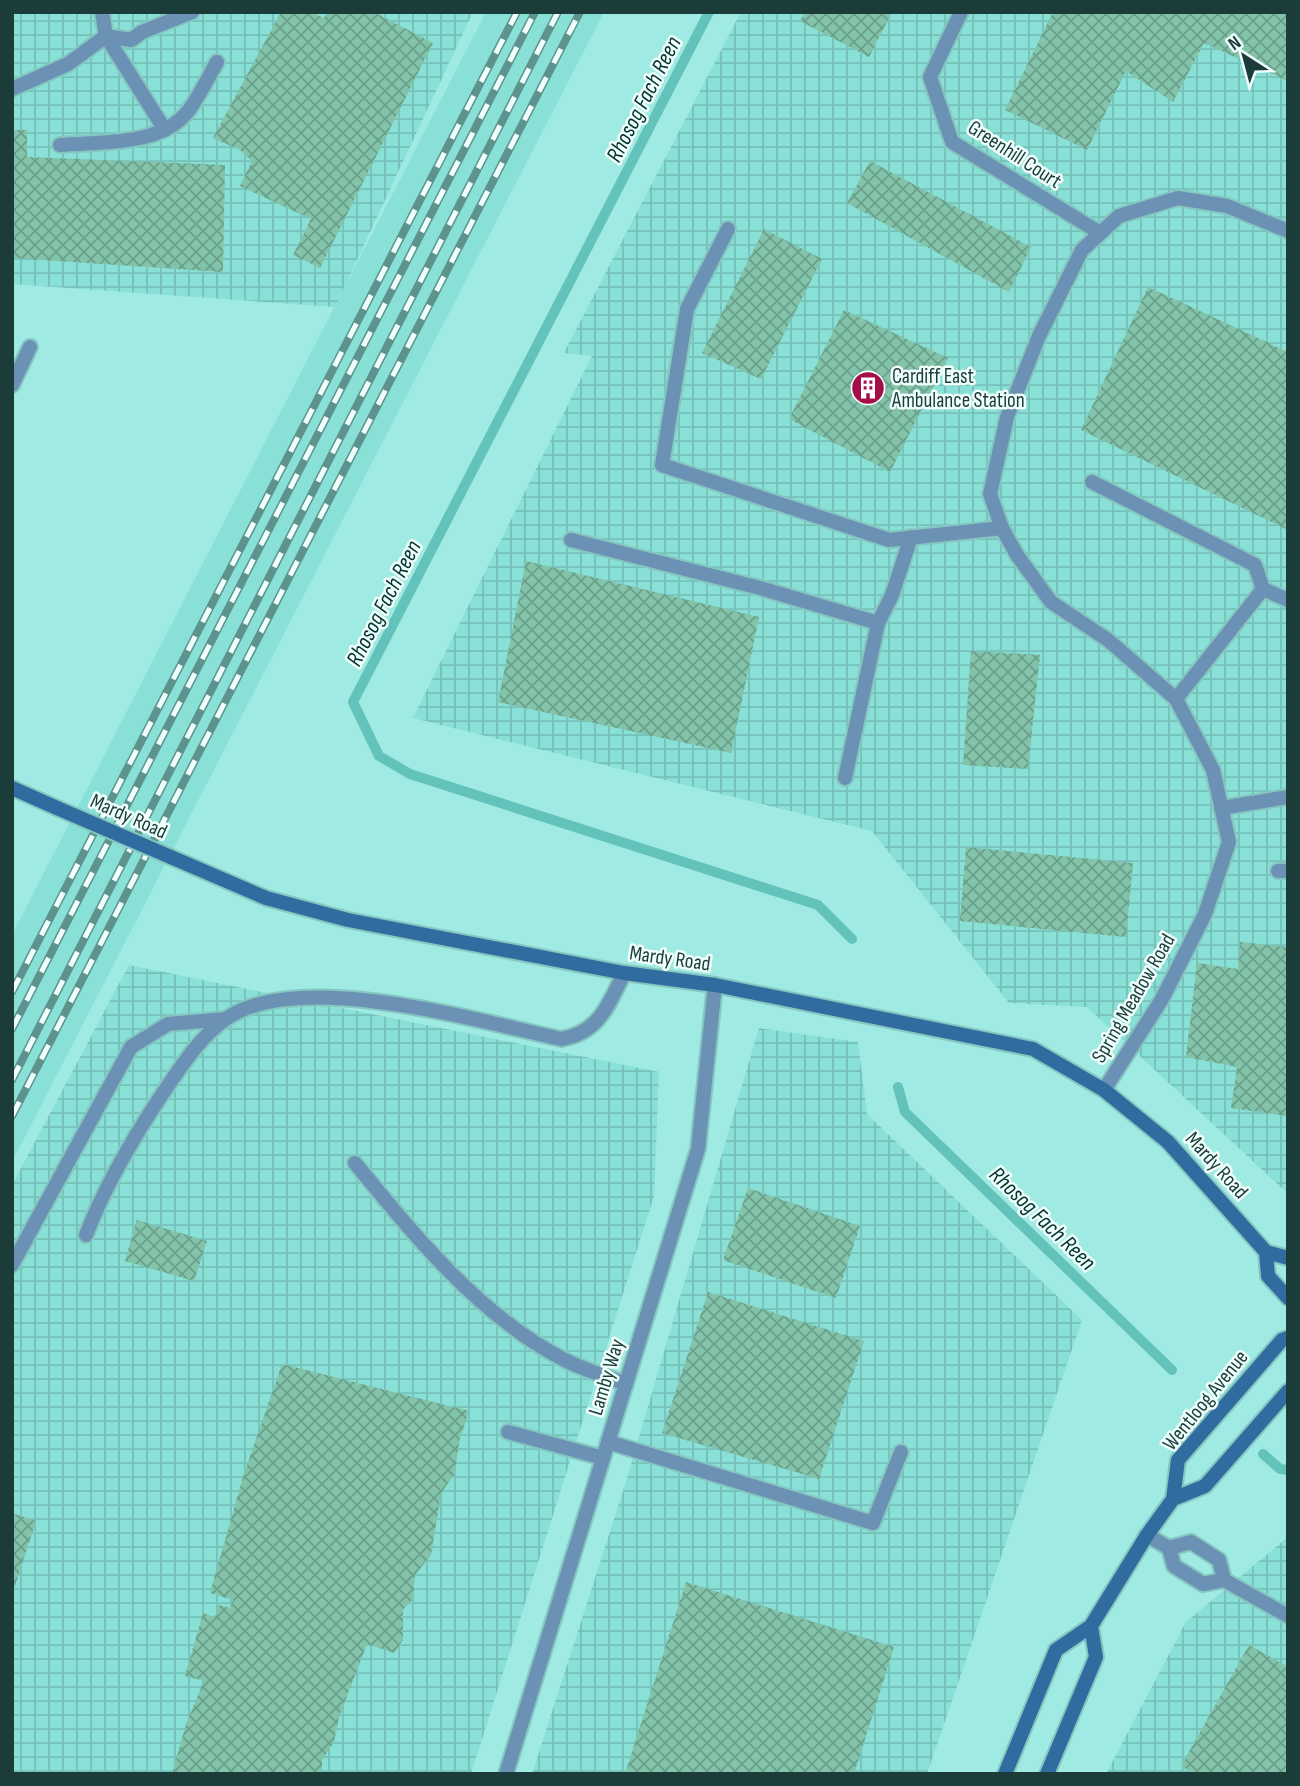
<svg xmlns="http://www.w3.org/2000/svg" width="1300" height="1786" viewBox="0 0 1300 1786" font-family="'Sofia Sans Condensed',sans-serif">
<defs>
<pattern id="industrial-grid" width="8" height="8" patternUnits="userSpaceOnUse" patternTransform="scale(1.75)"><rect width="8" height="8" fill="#89e0d7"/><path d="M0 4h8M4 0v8" fill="none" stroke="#76c1b9"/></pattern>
<pattern id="building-cross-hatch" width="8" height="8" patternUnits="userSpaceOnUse" patternTransform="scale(1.75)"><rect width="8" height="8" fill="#83c3a9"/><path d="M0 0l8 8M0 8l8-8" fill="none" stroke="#6aa08b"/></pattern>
</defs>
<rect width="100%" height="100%" fill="#9feae2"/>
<path fill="#89e0d7" d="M486,12H604L12,1162V935Z"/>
<path fill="url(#industrial-grid)" d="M12,12H473L335,307L12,284Z
M741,12H1288V1194L1087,1007L1009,1003L872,831L413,718L592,356L564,353Z
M129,965L659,1072L654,1196L471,1774H12V1185Z
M759,1028L858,1042L867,1114L1082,1320L927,1774H532L624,1488Z
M1288,1537V1774H1106L1186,1622Z"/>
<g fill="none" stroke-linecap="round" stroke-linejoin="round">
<path stroke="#63c2b9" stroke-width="10" d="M709,12L353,702L379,756L410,774L818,905L852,939
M898,1087L905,1112L1172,1370
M1263,1454L1280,1469L1288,1470"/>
</g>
<path fill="url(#building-cross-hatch)" d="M281,12H311L324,18L327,12H374L433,43L320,268L293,255L311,219L240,186L252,161L240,150L213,138Z
M805,12H892L869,57L800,21Z
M1053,12H1288V81L1204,43L1173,102L1126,71L1087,150L1005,110Z
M12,130H27V157L225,165L223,272L12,258Z
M870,161L1031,247L1009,292L847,203Z
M764,229L822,259L761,379L702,353Z
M1148,287L1288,352V530L1081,430Z
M844,310L948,358L890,472L789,419Z
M526,561L759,617L731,753L498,702Z
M971,651L1040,655L1028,769L963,765Z
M966,847L1133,863L1126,937L960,921Z
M1240,942L1288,947V1116L1231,1108L1237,1067L1186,1057L1197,963L1238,969Z
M748,1188L860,1226L836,1298L723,1260Z
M137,1220L207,1241L194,1281L125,1261Z
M708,1292L864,1341L819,1479L662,1433Z
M282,1364L469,1411L460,1438L454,1475L441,1493L431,1555L415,1575L413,1599L403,1610V1640L394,1653L367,1644L339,1717L334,1742L322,1760V1774H172L186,1724L204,1681L185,1676L203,1613L215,1617L219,1605L230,1608L233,1600L210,1593L243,1477Z
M12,1513L36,1521L13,1592H12Z
M686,1582L894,1647L854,1774H625Z
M1249,1645L1288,1667V1774H1195L1181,1766Z"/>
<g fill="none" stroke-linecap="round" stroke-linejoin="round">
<g stroke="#85c7c0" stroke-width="18">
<path id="lane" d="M102,12L106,36L165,130
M961,12L930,77L952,142L1100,233
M12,89L68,64L106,36L131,40L142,32L192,12
M60,145C102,141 161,147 189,110C200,95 208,78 217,62
M728,229L687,309L662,465L889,540L1002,528
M1092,482L1255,565L1263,589
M571,540L760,588L878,623
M1176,699L1263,589L1288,600
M845,778L878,623L892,595L911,537
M1278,871H1288
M355,1163C414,1235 478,1314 561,1358C581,1369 605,1376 626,1384
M86,1235C105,1186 130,1143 159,1099C179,1070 198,1038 227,1018C301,969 478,1021 561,1039C599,1033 609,1004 624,973
M12,1265L131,1047L168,1024L226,1019
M508,1432L603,1458
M608,1442L873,1523L901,1452"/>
</g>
<g stroke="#85c7c0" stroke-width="18">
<path id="street" d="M12,385L30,347
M1221,808L1288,797
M1104,1090L1162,999L1205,914L1229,842L1213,770L1176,699L1108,640L1051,602L1017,555L1002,528L990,494L1007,417L1039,336L1082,250L1119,216L1178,198L1227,206L1288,231
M1147,1535L1169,1548L1174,1566L1203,1584L1224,1580L1288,1616
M1169,1548L1191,1542L1219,1560L1224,1580
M506,1774L698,1149L715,985"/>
</g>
<g stroke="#85c7c0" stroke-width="18">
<path id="secondary" d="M12,788L57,808
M187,864L266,898L348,920L624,973L715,985L1033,1049L1104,1090L1168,1142L1266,1252L1288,1258
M1266,1252L1268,1276L1288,1298
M1173,1499L1205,1486L1288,1391
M1005,1774L1056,1650L1091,1626L1147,1535L1173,1499L1178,1460L1282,1340L1288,1338
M1047,1774L1096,1657L1091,1626"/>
</g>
<use href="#lane" stroke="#6b91b4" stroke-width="14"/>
<use href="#street" stroke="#6b91b4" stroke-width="14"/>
<use href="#secondary" stroke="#306c9f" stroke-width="14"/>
<g stroke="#5d928d" stroke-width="8">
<path id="rail" d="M12,992L517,12
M12,1029L535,12
M12,1080L558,12
M12,1116L580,12"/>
</g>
<use href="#rail" stroke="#f0fefc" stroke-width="5" stroke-dasharray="16" stroke-linecap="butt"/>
<g stroke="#85c7c0" stroke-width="18" stroke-linecap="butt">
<path id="secondary-bridge" d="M57,808L187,864"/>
</g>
<use href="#secondary-bridge" stroke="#306c9f" stroke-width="14"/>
</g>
<defs>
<g id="building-disc" transform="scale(1.75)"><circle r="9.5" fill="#a50e48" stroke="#f0fefc"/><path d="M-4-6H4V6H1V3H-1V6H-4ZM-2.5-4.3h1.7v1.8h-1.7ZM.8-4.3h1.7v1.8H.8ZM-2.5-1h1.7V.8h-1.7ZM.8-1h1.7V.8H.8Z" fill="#fff"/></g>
</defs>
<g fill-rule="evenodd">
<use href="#building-disc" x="868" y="388"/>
</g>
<g text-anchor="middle" stroke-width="5" stroke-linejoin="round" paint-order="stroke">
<g font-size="21" fill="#1c3c39" stroke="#f0fefc">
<text transform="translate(1015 154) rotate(33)" y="7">Greenhill Court</text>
<text transform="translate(129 816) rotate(24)" y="7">Mardy Road</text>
<text transform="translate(670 958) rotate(8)" y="7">Mardy Road</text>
<text transform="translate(1133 998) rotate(-60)" y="7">Spring Meadow Road</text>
<text transform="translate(1217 1165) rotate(48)" y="7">Mardy Road</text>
<text transform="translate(606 1377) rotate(-73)" y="7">Lamby Way</text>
<text transform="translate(1205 1400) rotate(-51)" y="7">Wentloog Avenue</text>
</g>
<g font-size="21" fill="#1c3c39" stroke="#f0fefc" text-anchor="start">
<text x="892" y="383">Cardiff East<tspan x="892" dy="24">Ambulance Station</tspan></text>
</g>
<g font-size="23" font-style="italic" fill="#03332f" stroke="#f0fefc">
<text transform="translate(643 99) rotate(-63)" y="8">Rhosog Fach Reen</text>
<text transform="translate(383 603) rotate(-63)" y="8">Rhosog Fach Reen</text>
<text transform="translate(1043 1218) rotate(44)" y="8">Rhosog Fach Reen</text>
</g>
</g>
<rect width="1300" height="1786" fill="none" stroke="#1c3c39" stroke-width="28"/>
<g transform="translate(1244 56) rotate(324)" stroke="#f0fefc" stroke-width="5" paint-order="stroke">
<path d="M0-5L12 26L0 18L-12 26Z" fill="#1c3c39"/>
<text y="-10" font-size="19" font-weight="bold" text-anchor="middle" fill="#1c3c39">N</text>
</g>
</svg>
